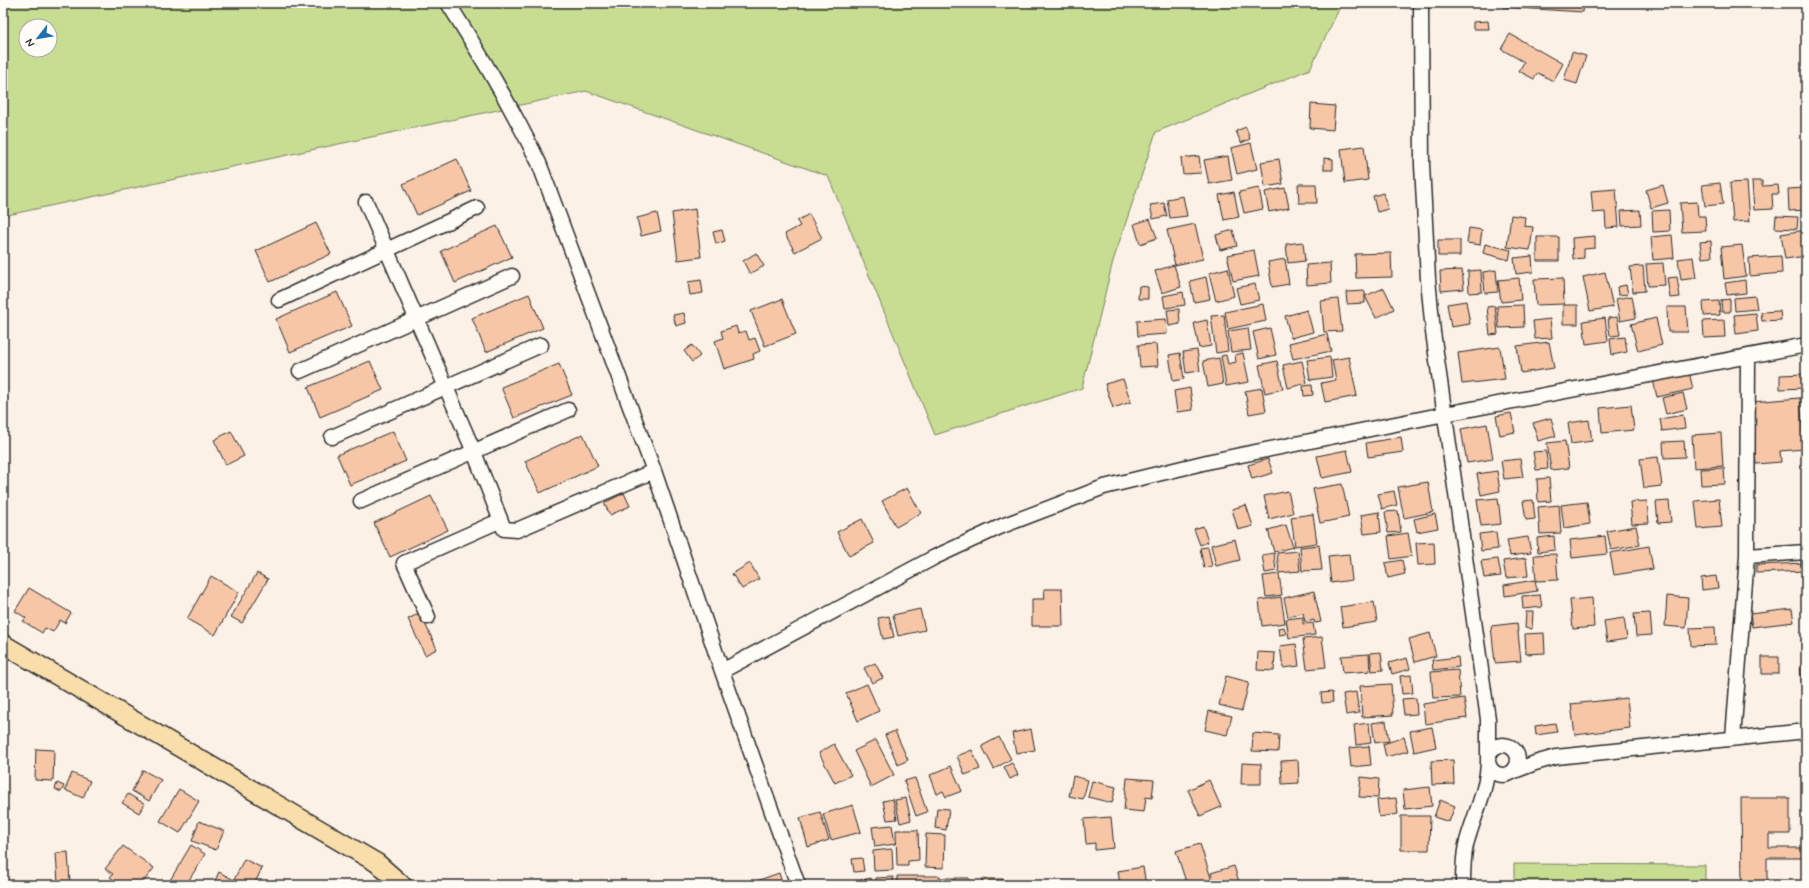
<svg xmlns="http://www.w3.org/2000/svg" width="1809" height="888" viewBox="0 0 1809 888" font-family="Mynerve,sans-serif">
<rect width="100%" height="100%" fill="#fcf1e7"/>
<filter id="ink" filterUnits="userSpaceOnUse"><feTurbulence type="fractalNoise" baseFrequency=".025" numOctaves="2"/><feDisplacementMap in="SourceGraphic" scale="8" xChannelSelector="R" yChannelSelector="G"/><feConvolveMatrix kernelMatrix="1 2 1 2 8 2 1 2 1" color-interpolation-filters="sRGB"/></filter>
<g filter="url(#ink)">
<path fill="#c7dd92" stroke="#79845e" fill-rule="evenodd" d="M3,3H1342L1310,69L1156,132L1113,261L1082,388L935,435L828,176L586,91L3,216ZM26,26H50V50H26Z
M1514,864L1705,865V885H1514Z"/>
<path fill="#f7c6a7" stroke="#2b2b2b" d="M1503,3H1584L1583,12L1503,7Z
M1488,21L1489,29H1473V22Z
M1510,34L1563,64L1553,81L1538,73L1534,79L1519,71L1524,62L1501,49Z
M1572,52L1586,56L1577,84L1564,80Z
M1311,104L1335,106L1333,130L1310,128Z
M1246,127L1250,139L1241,143L1236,131Z
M1251,143L1257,169L1237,174L1231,148Z
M1364,146L1368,180L1345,183L1341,149Z
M1199,156L1201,173L1183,174L1181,158Z
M1228,156L1232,180L1209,184L1204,160Z
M1324,158L1333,159V170H1324Z
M457,159L471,191L417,215L403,184Z
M1279,159L1283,184L1265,187L1261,162Z
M1752,181H1762V186L1778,185L1779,194H1772L1773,209L1754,210Z
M1747,182L1750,221L1733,222L1730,183Z
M1720,183L1723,204L1705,206L1702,185Z
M1298,184H1316L1317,203H1299Z
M1663,185L1668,203L1651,208L1646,190Z
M1259,188L1263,209L1244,213L1239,192Z
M1285,188L1289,208L1269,212L1265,192Z
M1806,188V210L1789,211L1788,189Z
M1616,189L1619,227L1606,228L1605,212L1593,213L1591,191Z
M1234,192L1239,217L1224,220L1219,195Z
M1383,193L1388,209L1377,212L1373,196Z
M1183,196L1187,216L1170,218L1167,199Z
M1697,202L1698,216H1705L1706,231L1682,232L1680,203Z
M1164,203L1167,216L1153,219L1150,205Z
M695,209L701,257L678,260L672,213Z
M1640,210L1641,225L1622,226L1621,211Z
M1669,210L1670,231L1653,232L1652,211Z
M657,213L661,231L641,236L637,218Z
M809,214L822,238L795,252L785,234L800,226L797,221Z
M1511,215L1525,217L1524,226L1533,227L1530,250L1507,247Z
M1776,216L1798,217L1797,229L1775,228Z
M1150,219L1157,238L1140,244L1134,224Z
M316,223L331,254L270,282L256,251Z
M1195,224L1203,259L1175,265L1167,230Z
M497,226L512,257L455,283L441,251Z
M1469,228L1482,230L1480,245L1467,243Z
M722,230L725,241L716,244L713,232Z
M1233,230L1237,246L1220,250L1216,235Z
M1805,230L1806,256L1785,259L1781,234Z
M1672,235L1674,258L1653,260L1651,237Z
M1595,236V248L1584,249V258L1573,259L1572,238Z
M1537,237H1559V261H1537Z
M1438,240H1460V256H1438Z
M1711,241L1712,257L1702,258L1700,242Z
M1303,242L1305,261L1288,263L1286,244Z
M1485,244L1511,250L1509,260L1483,253Z
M1742,245L1746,276L1724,279L1721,247Z
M1254,250L1259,276L1233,281L1227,255Z
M756,253L764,266L750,274L743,261Z
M1391,253L1392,277L1356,278L1355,254Z
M1532,256L1533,272L1516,274L1514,258Z
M1781,256L1782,273L1750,276L1749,258Z
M1693,257L1696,278L1681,280L1678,259Z
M1285,259L1289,284L1272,287L1268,262Z
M1330,263L1331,283L1307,285L1306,265Z
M1663,263L1665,285L1648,286L1646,264Z
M1174,265L1181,287L1162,293L1155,271Z
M1643,266L1645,291L1633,292L1630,267Z
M1228,268L1234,296L1216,301L1209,273Z
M1462,270L1464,289L1441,291L1440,271Z
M1481,270L1482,292L1469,293L1468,271Z
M1496,270L1498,292L1485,293L1483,272Z
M1605,272L1613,307L1590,311L1583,277Z
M1206,277L1210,299L1194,302L1190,281Z
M1677,277L1680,297L1670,298L1667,278Z
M1519,278L1521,300L1501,302L1498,280Z
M1563,278L1564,304L1536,305L1534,279Z
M701,280L703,293L690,295L688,282Z
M1745,280L1746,293L1727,295L1725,283Z
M1255,284L1259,300L1240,304L1236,288Z
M1626,285L1628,294L1618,295L1617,287Z
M1139,286L1148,287V299H1138Z
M1384,288L1394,309L1376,318L1365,296Z
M1365,291V303L1347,304L1346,292Z
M337,292L352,326L290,352L276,319Z
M1183,292L1185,305L1165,308L1163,296Z
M529,294L543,328L486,352L472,318Z
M1632,296L1636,318L1620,321L1616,299Z
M1755,296L1757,309L1735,311L1734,298Z
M782,299L796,334L765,346L751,311Z
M1338,299L1342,331L1324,332L1321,301Z
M1730,299V312H1722L1721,300Z
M1466,301L1470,324L1451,327L1447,304Z
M1719,301L1720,315L1704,316L1703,302Z
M1263,304L1266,321L1228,329L1225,312Z
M1523,305L1524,327L1499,328L1497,306Z
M1563,305H1578V324H1563Z
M1495,306L1498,334L1490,335L1487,307Z
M1667,307H1686L1688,332H1668Z
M1179,309L1180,324L1169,326L1167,310Z
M1307,310L1313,332L1291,338L1285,316Z
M1780,311L1781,320L1762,321L1761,312Z
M684,313L686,323L676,326L673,315Z
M1756,313L1758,331L1736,334L1734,315Z
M1224,315L1228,351L1216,353L1211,316Z
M1617,317L1620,335L1610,336L1608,318Z
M1605,318L1608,341L1586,344L1583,321Z
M1656,318L1662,345L1638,351L1631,324Z
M1166,319L1167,334L1138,336L1137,321Z
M1550,319L1552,338L1535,339L1533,321Z
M1207,320L1211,346L1199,348L1194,323Z
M1724,320L1725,337L1704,338L1703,321Z
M736,326L738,333L746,331L749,340L755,338L760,351L753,354L754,359L724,369L715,341L723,338L721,331Z
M1248,328L1251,350L1231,352L1228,331Z
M1270,328L1276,355L1259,359L1253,332Z
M1327,334L1331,351L1293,359L1289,343Z
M1625,337L1627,352L1612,355L1610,339Z
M1549,342L1554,368L1521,373L1517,346Z
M1156,344L1158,366L1140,367L1138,345Z
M692,345L700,356L692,362L684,351Z
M1500,347L1505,379L1462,384L1458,353Z
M1197,350L1200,371L1186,373L1183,352Z
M1180,353L1184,379L1173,381L1169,355Z
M1243,353L1249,382L1226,386L1221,356L1226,355L1228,364L1236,362L1235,355Z
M1330,357L1332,377L1310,380L1307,360Z
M1349,357L1357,396L1325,402L1321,383L1336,380L1332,360Z
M1219,358L1223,384L1208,387L1203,361Z
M370,361L383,390L320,417L308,387Z
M1277,361L1283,389L1265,393L1259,365Z
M1302,361L1307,383L1288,388L1283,365Z
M559,364L572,395L514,418L501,387Z
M1689,372L1693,389L1657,397L1653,380Z
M1805,374L1806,388L1780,389V375Z
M1123,379L1131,402L1113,408L1105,384Z
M1312,385L1313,395L1304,396L1303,386Z
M1190,388L1193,410L1177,412L1174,391Z
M1262,388L1266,411L1249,414L1245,391Z
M1683,393L1687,409L1666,414L1662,398Z
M1800,398L1804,449L1780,451L1781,462L1756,464L1751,402Z
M1631,405L1634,430L1602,433L1600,408Z
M1511,413L1515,432L1500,435L1496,416Z
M1683,415L1685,428L1662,431L1660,419Z
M1551,418L1556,436L1538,441L1533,423Z
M1589,420L1592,441L1571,444L1568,423Z
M1487,424L1493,459L1467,463L1461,429Z
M231,431L244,456L226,465L214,440Z
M393,431L406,461L350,485L337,455Z
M1721,433L1723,466L1694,468L1692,435Z
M583,434L598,466L540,493L525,461Z
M1401,437L1403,452L1368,457L1366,443Z
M1565,441L1569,468L1551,470L1547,443Z
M1684,441L1685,457L1664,458L1663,442Z
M1347,450L1352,472L1322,478L1317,456Z
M1546,451L1548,469L1536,470L1533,452Z
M1658,457L1662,486L1644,488L1640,459Z
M1268,459L1273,473L1252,479L1248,465Z
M1520,459L1523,477L1504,479L1501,461Z
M1724,468L1725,484L1701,485L1700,469Z
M1497,471L1500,491L1481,495L1477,474Z
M1549,478L1551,501L1538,502L1537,479Z
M1428,482L1433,512L1404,518L1398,487Z
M1342,484L1349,517L1320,523L1313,489Z
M907,488L921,513L896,527L882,501Z
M1288,491L1293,513L1269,519L1264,496Z
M1394,491L1397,505L1382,509L1378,494Z
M624,493L630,506L610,515L604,503Z
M431,496L448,530L390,557L374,523Z
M1498,498L1501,524L1481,526L1477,500Z
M1719,499L1722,527L1698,529L1695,501Z
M1533,500L1535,519L1526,520L1523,501Z
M1647,501L1649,523L1632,524L1630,502Z
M1669,501L1671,522L1658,523L1656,502Z
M1587,502L1590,524L1564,528L1561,505Z
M1246,505L1253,526L1238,530L1232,509Z
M1559,505L1561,533L1540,534L1538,507Z
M1398,511L1401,532L1388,533L1385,512Z
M1379,512L1381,532L1364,534L1361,515Z
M1313,514L1317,543L1295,546L1291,517Z
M1435,514L1438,528L1417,532L1414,519Z
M862,519L874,543L849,556L837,532Z
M1286,525L1293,547L1274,552L1268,530Z
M1203,526L1208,542L1200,545L1194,529Z
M1636,526L1640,545L1611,550L1607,531Z
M1496,532L1498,549L1481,551L1479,534Z
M1408,533L1412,556L1391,559L1388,536Z
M1554,536L1555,550L1538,552L1537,538Z
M1605,536L1607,554L1572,558L1570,540Z
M1528,537L1531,553L1510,556L1507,540Z
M1235,539L1240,560L1216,566L1211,545Z
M1434,542L1435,564L1418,565L1416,543Z
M1319,545L1322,570L1302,571L1300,547Z
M1649,546L1653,569L1614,575L1610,553Z
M1208,547L1212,566L1204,568L1200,548Z
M1298,551L1300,571L1279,573L1277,553Z
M1274,553L1276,571L1265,573L1262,555Z
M1349,554L1352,580L1331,583L1328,556Z
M1556,554L1558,580L1536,581L1534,555Z
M1526,558L1528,576L1506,578L1503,561Z
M1498,559L1501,576L1484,578L1481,561Z
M1402,560L1405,574L1388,578L1385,563Z
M750,563L759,579L742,589L732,574Z
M1806,563V571L1756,573V565Z
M257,573L268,579L242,623L231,617Z
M1279,574L1282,595L1266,597L1263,576Z
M211,576L239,592L215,635L187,619Z
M1716,576L1718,588L1702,590L1701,578Z
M1535,580L1537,591L1505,596L1504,585Z
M29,588L71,613L65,623L60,620L53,632L45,628L42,633L23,621L26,618L15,611Z
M1044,589H1062L1063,626H1032V599H1045Z
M1314,591L1321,622L1315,623L1314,620L1305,622L1303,613L1288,617L1284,598Z
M1540,595L1542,607L1523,609L1522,596Z
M1667,596L1688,598L1686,628L1665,626Z
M1281,597L1285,623L1262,626L1259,600Z
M1592,598L1594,627L1573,629L1570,600Z
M1374,602L1377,622L1343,627L1340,607Z
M920,609L925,630L898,636L893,615Z
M1792,609L1794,622L1752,627L1750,614Z
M1526,612H1533L1532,629L1525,628Z
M420,613L437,649L425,655L408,619Z
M1650,613L1652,635L1636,636L1634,614Z
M889,616L894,637L883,639L878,618Z
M1303,617V624L1313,623L1315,635L1289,638L1286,619Z
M1624,618L1627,639L1607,642L1604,621Z
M1517,623L1521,661L1495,663L1491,626Z
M1284,627L1286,634L1279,635L1278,628Z
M1715,627L1716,645L1691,646L1690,628Z
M1430,633L1436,656L1415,662L1409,639Z
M1544,633L1545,653L1526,654L1525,634Z
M1322,637L1326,667L1307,669L1303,639Z
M1296,644L1299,666L1283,668L1280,646Z
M1258,652L1275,653L1274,671L1257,670Z
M1381,652L1383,670L1372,671L1370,653Z
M1369,654L1370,671L1343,673L1341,656Z
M1458,657L1459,667L1433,670L1432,660Z
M1762,657H1779V674H1762Z
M1407,658L1410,669L1392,674L1389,663Z
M875,663L883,678L872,683L864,668Z
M1800,666H1806V693H1803Z
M1458,670L1460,697L1433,698L1431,672Z
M1411,675L1413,693L1402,694L1400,676Z
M1226,676L1249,682L1242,711L1219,705Z
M867,684L879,711L858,721L846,693Z
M1391,684L1393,715L1362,717L1360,686Z
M1332,692L1333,702L1322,703L1321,693Z
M1356,692L1359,713L1346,715L1343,694Z
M1416,698L1417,714L1404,715L1402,699Z
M1464,698L1467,718L1425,724L1423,704Z
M1627,698L1630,728L1575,735L1571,704Z
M1209,711L1232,716L1227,735L1205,730Z
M1386,721L1389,741L1375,743L1372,723Z
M1369,723L1371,743L1356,745L1354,725Z
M1555,723L1557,732L1536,735L1535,726Z
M1432,727L1436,747L1414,752L1410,731Z
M1031,729L1035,750L1016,753L1012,733Z
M895,731L908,760L898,765L885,735Z
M1253,733L1279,735L1278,752L1252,751Z
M999,737L1011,759L994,769L982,746Z
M1404,737L1408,751L1386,757L1383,744Z
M876,740L894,775L871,787L854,751Z
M834,744L851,775L835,783L819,753Z
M1369,746L1371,765L1351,767L1349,748Z
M36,749L54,750L53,781L35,780Z
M972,750L980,769L965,775L957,756Z
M1298,760L1299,783L1282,784L1281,761Z
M1453,760L1454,784L1432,785L1431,761Z
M1012,763L1018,775L1010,779L1004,767Z
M1242,763L1261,764V784H1241Z
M951,766L962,791L946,797L943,791L937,794L930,775Z
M143,770L161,780L149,801L132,791Z
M72,773L90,781L83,798L65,790Z
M1073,776L1088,780L1083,799L1069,796Z
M1361,777L1379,779L1378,798L1359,797Z
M915,778L927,812L916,816L904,781Z
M1127,778L1154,780L1152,798L1146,797L1144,812L1124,810Z
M1209,780L1221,807L1200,816L1188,790Z
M1092,781L1116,787L1112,803L1088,797Z
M57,783L64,786L61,792L55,789Z
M1430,787L1432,806L1405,809L1403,790Z
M179,789L199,801L180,833L160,821Z
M128,794L145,804L139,813L122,803Z
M906,798L911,820L900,823L895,800Z
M1396,798L1398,814L1379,817L1377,800Z
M1741,798H1790V834H1769V848H1805V858H1767V885H1742Z
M893,799L897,819L887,820L883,801Z
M1440,800L1455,806L1449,822L1434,817Z
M853,805L861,832L831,840L823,814Z
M937,808L949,809L946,830L935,828Z
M820,812L829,840L808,847L800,818Z
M1401,816H1430L1429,850H1401Z
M1111,817L1114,848L1095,850V843L1086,844L1084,819Z
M199,821L224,831L216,850L192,841Z
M892,825L895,844L875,847L872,827Z
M896,830H918L919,860L908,861V866H897Z
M926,834L945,835L944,868L925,867Z
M1200,844L1212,881L1199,885H1187L1176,851Z
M191,845L205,854L186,885H174L169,882Z
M123,846L154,868L141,885H121L110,877L113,874L105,869Z
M892,849L893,870L874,871L873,851Z
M68,852L70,882L58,883L56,853Z
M862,858L864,871L854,872L852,859Z
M244,859L262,868L254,885H213L219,872L234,880Z
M1234,866L1240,885H1215L1211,873Z
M1143,867L1146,885H1120L1118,871Z
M779,873L783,885H751V883Z
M897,876H940V885H897Z
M893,877L894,885H876V878Z
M871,878L873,885H849L848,883Z
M941,878H953V885H941Z
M955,878H969V885H955Z
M982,879H1003V885H982Z"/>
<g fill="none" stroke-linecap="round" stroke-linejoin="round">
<g stroke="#2b2b2b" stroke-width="17">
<path id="minor" d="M448,3C481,55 512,108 539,163L654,471L722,671L798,885
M1421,3L1422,165L1428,279L1433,332L1488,719V758
M366,202L474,452L504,529L517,530L654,471
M279,300L477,208
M300,371L512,276
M332,437L541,345
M361,501L568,410
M1747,556L1806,552
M428,617L404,563L499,521
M722,671L935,557L1002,526L1104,487L1211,461L1445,414L1806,345
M1733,738L1747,556L1748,356
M1488 760a15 15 0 1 1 30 0a15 15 0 1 1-30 0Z
M1512,772L1535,763L1556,757L1806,731
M1463,885C1463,872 1463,858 1466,845C1473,817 1487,792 1488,762"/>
</g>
<g stroke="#2b2b2b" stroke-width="21">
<path id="major" d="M3,644L377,863L402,885"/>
</g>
<use href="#minor" stroke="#fdfcf7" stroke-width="14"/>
<use href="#major" stroke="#f9deab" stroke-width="18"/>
</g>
</g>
<rect width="1809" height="888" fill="none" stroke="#fdfcf7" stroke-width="16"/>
<rect x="8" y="8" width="1793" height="872" fill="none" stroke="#2b2b2b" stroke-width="1.5" filter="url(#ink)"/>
<g transform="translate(38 38) rotate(239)"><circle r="19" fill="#fdfcf7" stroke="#a9a8a5"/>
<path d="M0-3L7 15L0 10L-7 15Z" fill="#1f6fb2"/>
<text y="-6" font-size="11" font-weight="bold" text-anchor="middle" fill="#2b2b2b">N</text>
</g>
</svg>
